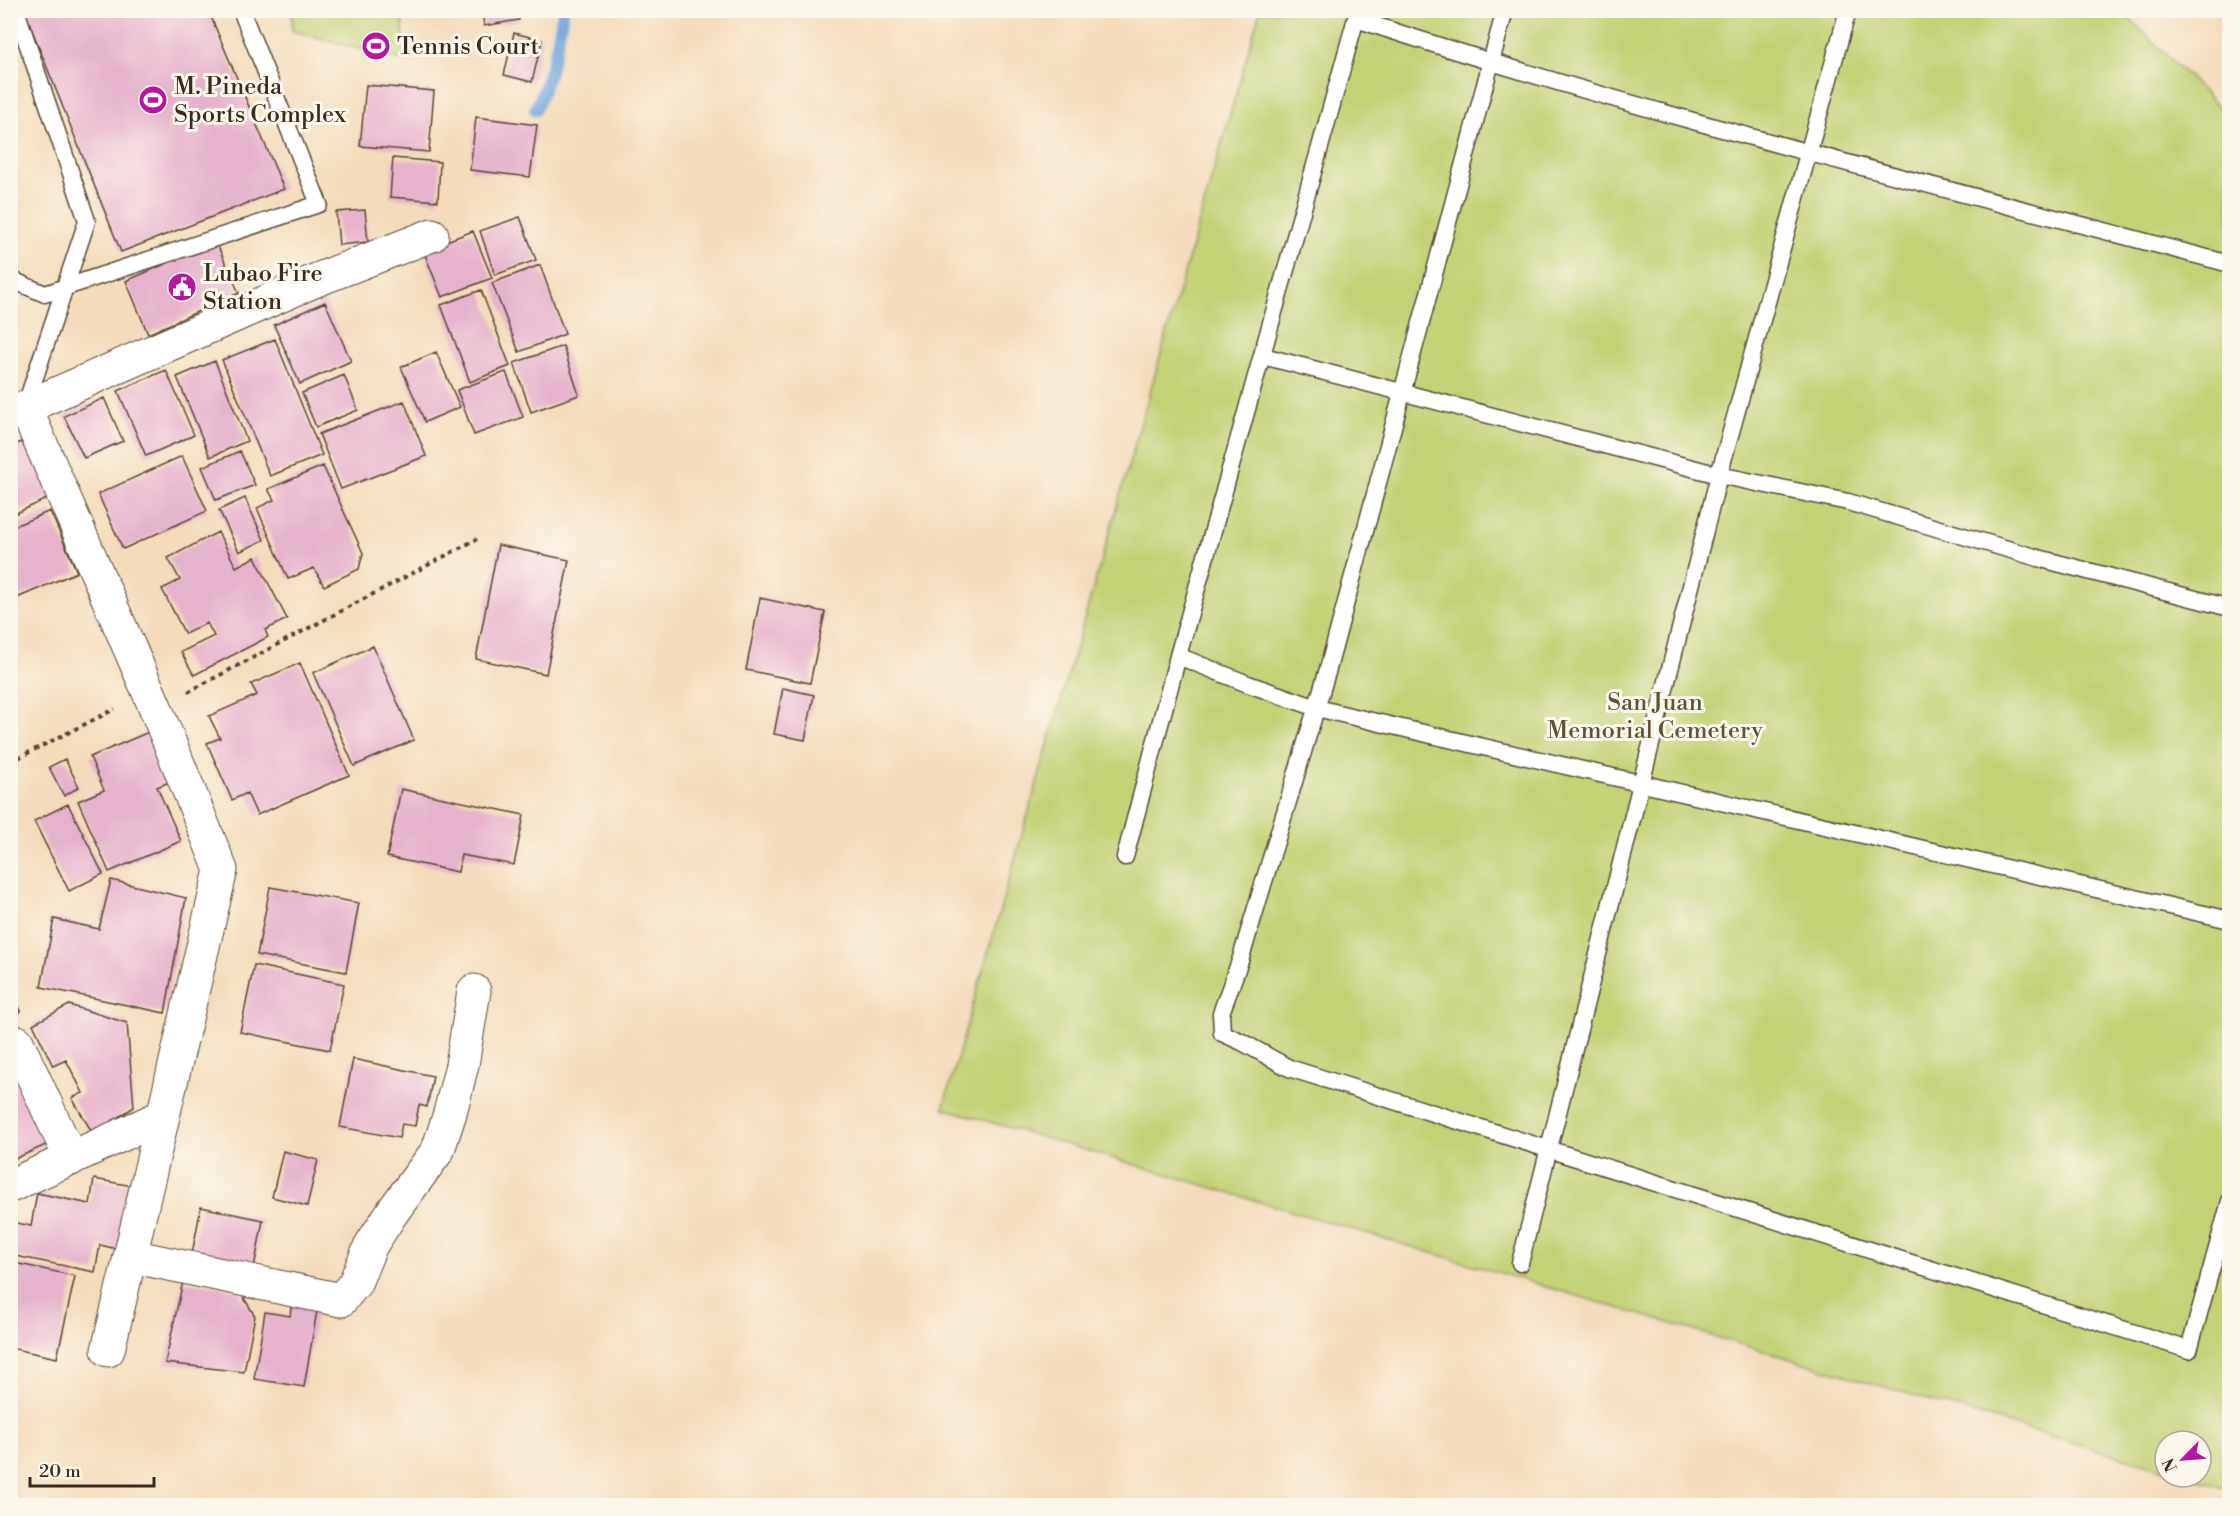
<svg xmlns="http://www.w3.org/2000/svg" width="2240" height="1516" viewBox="0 0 2240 1516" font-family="'Libre Bodoni',serif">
<rect width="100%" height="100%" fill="#fbf7ec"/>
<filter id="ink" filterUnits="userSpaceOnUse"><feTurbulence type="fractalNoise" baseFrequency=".0167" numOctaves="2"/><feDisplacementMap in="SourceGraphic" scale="12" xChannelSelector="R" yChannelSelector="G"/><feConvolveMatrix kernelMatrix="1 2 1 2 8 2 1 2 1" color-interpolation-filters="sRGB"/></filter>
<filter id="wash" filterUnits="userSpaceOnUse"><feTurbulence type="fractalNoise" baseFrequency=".008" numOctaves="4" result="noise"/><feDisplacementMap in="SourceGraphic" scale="24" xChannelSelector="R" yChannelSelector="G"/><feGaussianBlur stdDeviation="1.35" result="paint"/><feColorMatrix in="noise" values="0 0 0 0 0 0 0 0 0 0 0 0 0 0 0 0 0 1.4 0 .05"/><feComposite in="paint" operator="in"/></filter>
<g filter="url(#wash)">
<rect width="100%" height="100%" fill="#f3dbbb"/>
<path fill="#c2d275" stroke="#7e7e4a" stroke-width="1.5" d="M292,11H402L405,61L292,31Z
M1260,11H2122L2229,117V1489L2188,1477H2201V1441H2165V1470L943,1108Z"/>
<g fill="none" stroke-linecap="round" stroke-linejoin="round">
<path stroke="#6ea0d9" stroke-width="12" d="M535,110C550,78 558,46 563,10"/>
</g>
<g id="blocks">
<path fill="#e6b3cc" d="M24,10H208L284,189L121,252Z
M482,10H517L519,20L484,26Z
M514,33L542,40L532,82L504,75Z
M366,85L434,91L429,152L360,146Z
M476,117L537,125L530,177L470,170Z
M393,158L440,162L438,201L390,197Z
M365,210L368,242L339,245L336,212Z
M520,217L536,260L495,275L480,231Z
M473,231L492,278L442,297L423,250Z
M216,242L239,293L148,334L126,281Z
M540,265L565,334L519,352L492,283Z
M481,290L510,366L470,382L441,305Z
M325,302L351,361L300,384L274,325Z
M275,339L322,455L270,476L222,360Z
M563,346L579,395L531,412L514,363Z
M436,352L460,407L425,422L401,367Z
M215,361L247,441L210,457L177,377Z
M166,370L194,435L146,456L118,391Z
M506,372L523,417L474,435L457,390Z
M344,375L358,410L316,427L302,393Z
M104,398L123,441L84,458L64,416Z
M404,401L426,456L341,489L319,434Z
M28,439L53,496L10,516V447Z
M240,451L255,485L216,500L202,467Z
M182,456L207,511L123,549L98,494Z
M323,466L363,553L359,569L324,586L314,568L288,579L257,508L274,500L268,489Z
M245,498L264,540L239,552L219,510Z
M50,511L77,572L10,601V528Z
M218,532L236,567L255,557L287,619L265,630L268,637L194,675L181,652L214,636L207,623L185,634L162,589L180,580L168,558Z
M498,545L569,560L546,674L476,659Z
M760,598L825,612L810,683L746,670Z
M373,646L414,740L354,766L313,673Z
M300,663L349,775L257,815L247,793L232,800L207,743L220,738L209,716L257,695L251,684Z
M783,688L814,695L805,740L774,734Z
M151,731L172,781L157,787L181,841L109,872L78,801L104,790L90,757Z
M65,759L79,787L64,796L49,767Z
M401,789L524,815L514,865L461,855L458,872L387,857Z
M68,804L103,874L69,891L34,821Z
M111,880L186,898L165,1013L41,987L54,919L99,929Z
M270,887L359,903L346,972L257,955Z
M254,965L344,984L330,1050L240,1032Z
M10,986L21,1011L10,1016Z
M69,1005L127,1023L134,1107L93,1134L72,1098L83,1093L66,1060L53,1066L33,1024Z
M353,1059L433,1076L427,1107L419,1105L415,1126L402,1124L399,1138L340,1127Z
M10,1065L57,1140L10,1161Z
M283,1151L318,1160L307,1206L272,1197Z
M94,1179L133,1186L121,1250L100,1245L95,1272L10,1255L12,1222L31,1226L37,1193L90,1204Z
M201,1207L263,1220L254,1268L192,1254Z
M10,1262L75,1276L57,1358L10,1348Z
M183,1281L239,1290L255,1316L244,1372L165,1363Z
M292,1301L318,1305L304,1387L254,1379L265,1312L290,1316Z"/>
</g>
</g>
<g filter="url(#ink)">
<use href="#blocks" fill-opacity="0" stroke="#574536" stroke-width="1.5"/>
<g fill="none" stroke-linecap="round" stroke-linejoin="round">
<g stroke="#574536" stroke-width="19">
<path id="service" d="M16,10L87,221L25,407
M1505,10L1328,669L1240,961L1221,1013L1222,1033L1242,1042L1289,1068L2189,1350L2230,1201
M1356,19C1643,114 1937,186 2230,264
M10,279L45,294L319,204L241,10
M1263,356L1719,475L1848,502L2038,558L2230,608
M1178,656L1248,684L1317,708L1350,716L2230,920
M1125,857L1178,656L1358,11
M1520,1263L1719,475L1848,10"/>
</g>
<g stroke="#574536" stroke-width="35">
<path id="minor" d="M25,407L156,709L221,870L108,1350
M10,414L314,281L432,235
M10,1045L17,1042L71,1159
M10,1186L163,1116
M131,1256L341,1300L355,1283L371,1245L393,1211L438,1150L450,1113L462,1065L474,991"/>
</g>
<path stroke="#574536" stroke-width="4" stroke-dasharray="4.5 4.5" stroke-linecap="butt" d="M188,692L477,539
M10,762L115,709"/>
<use href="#service" stroke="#fff" stroke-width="16"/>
<use href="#minor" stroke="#fff" stroke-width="33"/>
</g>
</g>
<defs>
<g id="stadium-disc" transform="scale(1.5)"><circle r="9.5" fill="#b5179e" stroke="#fbf7ec"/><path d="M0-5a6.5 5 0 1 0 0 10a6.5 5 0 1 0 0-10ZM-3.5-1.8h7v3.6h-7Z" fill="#fff"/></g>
<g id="civic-disc" transform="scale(1.5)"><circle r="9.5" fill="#b5179e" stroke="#fbf7ec"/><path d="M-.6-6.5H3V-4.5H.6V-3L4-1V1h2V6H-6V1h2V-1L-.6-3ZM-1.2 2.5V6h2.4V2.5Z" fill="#fff"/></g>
</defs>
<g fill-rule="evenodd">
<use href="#stadium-disc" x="376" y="46"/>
<use href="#stadium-disc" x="153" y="100"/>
<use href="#civic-disc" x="182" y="287"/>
</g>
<g text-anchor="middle" stroke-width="6" stroke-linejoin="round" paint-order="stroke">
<g font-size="24" fill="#3b2a1e" stroke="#fbf7ec" text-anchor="start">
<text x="397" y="54">Tennis Court</text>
<text x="174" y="94">M. Pineda<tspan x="174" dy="28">Sports Complex</tspan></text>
<text x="203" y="281">Lubao Fire<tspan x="203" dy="28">Station</tspan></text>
</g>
<g font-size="24" fill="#5d5434" stroke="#fbf7ec">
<text x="1655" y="710">San Juan<tspan x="1655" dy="28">Memorial Cemetery</tspan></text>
</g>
</g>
<rect width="2240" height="1516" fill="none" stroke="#fbf7ec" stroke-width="36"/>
<g transform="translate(2183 1459) rotate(245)"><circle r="28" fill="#fbf7ec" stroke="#aea59a" stroke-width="1.5"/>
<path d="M0-4.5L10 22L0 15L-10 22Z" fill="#b5179e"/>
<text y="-9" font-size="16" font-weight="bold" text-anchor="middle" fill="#3b2a1e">N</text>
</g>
<path d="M30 1477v9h124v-9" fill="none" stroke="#3b2a1e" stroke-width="3"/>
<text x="39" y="1477" font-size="18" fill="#3b2a1e" stroke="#fbf7ec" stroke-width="4.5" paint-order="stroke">20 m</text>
</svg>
